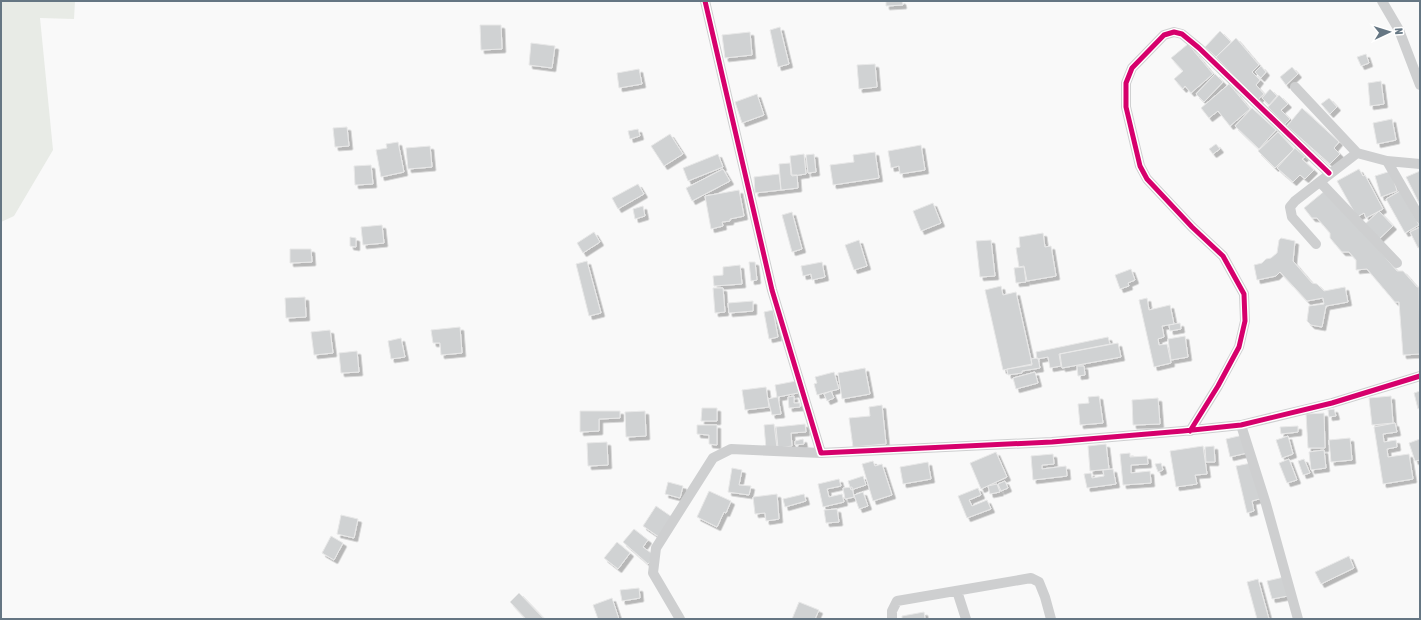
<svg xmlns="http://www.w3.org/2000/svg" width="1421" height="620" viewBox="0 0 1421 620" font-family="'Asap Condensed',sans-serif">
<defs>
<filter id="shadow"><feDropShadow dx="3.5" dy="3.5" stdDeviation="0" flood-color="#0004"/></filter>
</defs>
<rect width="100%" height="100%" fill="#f9f9f9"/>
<path fill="#e8ebe6" d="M1,1H75L74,19L40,18L53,150L14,216L1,222Z"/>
<path fill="#d0d2d3" stroke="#e8e8e8" filter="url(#shadow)" d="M886,1H902L903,5L886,6Z
M480,25H501L502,49L481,50Z
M780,27L789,64L778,67L770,30Z
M1220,31L1231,42L1216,57L1205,47Z
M750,32L752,55L725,58L722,35Z
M1236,38L1259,65L1252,72L1260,80L1256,85L1264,94L1253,104L1240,82L1216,57Z
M531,43L555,46L552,68L529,65Z
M1188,44L1213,74L1191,93L1185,86L1183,89L1174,79L1183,71L1171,58Z
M1366,54L1369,63L1361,66L1357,57Z
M875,64L877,87L859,89L857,65Z
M1261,66L1266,72L1261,78L1255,72Z
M1292,67L1298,74L1286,85L1280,77Z
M639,69L642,84L619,88L617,73Z
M1215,74L1223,82L1204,102L1196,94Z
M1381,81L1384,104L1370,106L1368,83Z
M1229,84L1250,109L1230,126L1218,111L1209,118L1201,108Z
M1270,89L1277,96L1269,105L1262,98Z
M757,94L764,115L742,123L735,102Z
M1279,95L1288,104L1281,110L1290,119L1285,124L1268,107Z
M1329,98L1337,107L1330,114L1321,104Z
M1252,108L1276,130L1259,149L1235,126Z
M1302,108L1339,142L1334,148L1340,154L1330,164L1287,126Z
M1392,119L1396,140L1377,144L1373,123Z
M347,127L349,146L335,147L333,128Z
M638,129L640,136L630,139L628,131Z
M1278,132L1294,149L1275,168L1258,151Z
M670,134L683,154L664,166L651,146Z
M398,142L404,172L381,177L376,150L387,148L386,144Z
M1216,144L1220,149L1213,154L1209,149Z
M921,145L925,170L900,174L899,166L891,168L888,151Z
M430,146L432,167L408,169L406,148Z
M1295,148L1305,157L1302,159L1314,170L1305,179L1300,175L1293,182L1277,168Z
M875,152L879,178L833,185L830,165L854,162L853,155Z
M718,154L723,167L688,181L683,168Z
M804,154L806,174L792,176L790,156Z
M814,154L816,172L808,173L806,155Z
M790,163L791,175H797L798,188L781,190L779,164Z
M371,165L373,184L355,185L354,166Z
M723,169L730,181L692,201L686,188Z
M1359,169L1363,176L1365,175L1383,209L1366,218L1364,213L1357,217L1337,181Z
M1391,171L1397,191L1381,197L1375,176Z
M1420,171V205L1406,177Z
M779,174L781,190L755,193L754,177Z
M638,184L644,194L618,209L612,198Z
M1327,189L1397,271H1403L1417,287H1419L1420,354L1403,355L1399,302H1395L1367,269L1356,270V260L1349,252H1342L1330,238V233L1317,218H1312L1304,208Z
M739,190L744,216L730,219V221L722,222L723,226L711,229L705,196Z
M1400,191L1419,225L1405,233L1386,199Z
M933,203L941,223L921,231L913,211Z
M643,206L645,216L635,219L633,209Z
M1379,211L1393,226L1379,239L1363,226Z
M792,212L802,249L792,252L782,215Z
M382,225L384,243L363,245L361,227Z
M1420,227V247L1418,248L1410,232Z
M594,232L600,242L583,253L577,243Z
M1043,233L1045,247L1051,246L1056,276L1027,281L1024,266L1019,267L1016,248L1020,247L1019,237Z
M350,237L356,238V247L350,246Z
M1281,238L1295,241L1293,261L1312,283L1317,284L1324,291L1345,287L1348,302L1326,306L1322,327L1311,325L1307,321L1309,306L1324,304L1323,298L1307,301L1280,272L1276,276L1257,280L1254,265L1262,263L1266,259L1271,258L1277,253L1279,240Z
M859,240L867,266L854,270L845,245Z
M991,240L995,276L980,277L976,241Z
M290,249H311L312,262L290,263Z
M587,261L601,313L589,316L576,264Z
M749,262H755L757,280L751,281Z
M822,262L825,277L812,280L811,274L803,276L801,266Z
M740,265L742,284L714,286L713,276L723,275V267Z
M1024,267L1026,282L1016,283L1014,268Z
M1131,269L1135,280L1128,283L1129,286L1120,289L1115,275Z
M1001,286L1003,295L1016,292L1032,364L1003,370L985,290Z
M713,288H723L725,312L715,313Z
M305,297L306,317L286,318L285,298Z
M1147,298L1149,310L1170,305L1174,324L1162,326L1164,337L1158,339L1159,345L1167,344L1171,363L1154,367L1139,300Z
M753,301V311L729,313L728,303Z
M773,310L778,337L769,339L764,312Z
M1180,323L1181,329L1170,331L1169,325Z
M460,327L462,353L441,355L440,343H433L431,330Z
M330,330L333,353L314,355L311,332Z
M1185,336L1188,357L1171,360L1168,339Z
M1108,337L1110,344L1059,354L1061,366L1050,368L1048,357L1037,359L1036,352Z
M401,338L405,357L391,359L388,341Z
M1118,343L1121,357L1062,368L1060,354Z
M357,351L359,372L341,373L339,353Z
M1038,358L1040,368L1022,371V373L1008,375L1007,369L1032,365L1031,359Z
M1077,366H1084L1085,375L1078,376Z
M865,368L870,394L842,399L838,373Z
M834,372L839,389L817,395L814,384L817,383L815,377Z
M1035,372L1038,383L1016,389L1013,378Z
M796,381L798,393L778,397L781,414L772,415L768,399L777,397L775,385Z
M766,387L769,407L745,410L742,390Z
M831,391L834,398L827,401L824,394Z
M1420,391V408L1418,409L1414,393Z
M794,396V403H800V407L789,408L788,397Z
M1099,396L1103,423L1080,425L1078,404L1089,403L1088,397Z
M1391,396L1393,423L1372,425L1369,398Z
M1158,398L1160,424L1133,425L1132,400Z
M882,405L886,444L853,447L849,418L870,416L869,407Z
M702,408H717V421H701Z
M1334,409L1336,416L1329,417L1328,410Z
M580,411H620V418L599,419V431L580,432Z
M645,411L646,436L626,437L625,412Z
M1324,413L1325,448H1308L1306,414Z
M1395,423L1397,432L1383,434L1384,442L1396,440L1397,447L1387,449L1388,457L1409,454L1413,479L1383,484L1374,427Z
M774,424L777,448L766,449L764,425Z
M805,424L806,432L791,433L792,446L778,448L776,427Z
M697,425H717V445L709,444V435L697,434Z
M1298,426V432L1281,434L1280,427Z
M1243,435L1247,453L1230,457L1226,439Z
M1288,436L1293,454L1282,458L1276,440Z
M1350,438L1352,460L1331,462L1329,440Z
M803,439L804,444L795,445V441Z
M1420,439V460L1415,461L1409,443Z
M607,442L608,465L588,466L587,443Z
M1106,444L1109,469L1090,471L1088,446Z
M1203,446L1207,474L1195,475L1197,484L1176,487L1170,451Z
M1214,446L1215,462H1206L1205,447Z
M1324,450L1326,468L1311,470L1309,452Z
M996,452L1007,477L981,489L970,463Z
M1130,453V457L1147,456L1148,464L1131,465V473L1150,471L1151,483L1123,485L1120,454Z
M1053,454L1054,464L1042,465V469L1066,466L1067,476L1033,480L1031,456Z
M1289,459L1297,480L1287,483L1279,463Z
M1304,459L1310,473L1303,475L1298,461Z
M873,461L875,466L882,464L892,495L873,501L862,464Z
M928,462L931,479L903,484L900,467Z
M1161,463L1163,470L1158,472L1155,464Z
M1251,463L1263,498L1252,501L1254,511L1247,513L1236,466Z
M732,468L742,470L739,485L751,486L749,495L728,492Z
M1113,469L1116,484L1087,488L1084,474L1091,473L1092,478L1104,476L1103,470Z
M863,476L866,485L851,490L848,481Z
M839,479L841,486L827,489L829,497L842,494L844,502L823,507L818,484Z
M1005,481L1008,488L1001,491L998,484Z
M668,482L683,486L680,498L665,494Z
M997,484L1000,492L990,494L988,486Z
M852,487L854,497L845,499L843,488Z
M978,488L981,495L969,500L972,506L987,500L991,509L967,518L958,496Z
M709,491L731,501L726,513L724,512L717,527L697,517Z
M863,492L868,506L859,509L854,495Z
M777,494L779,519L766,521L765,513L755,514L753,497Z
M804,494L806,501L785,507L783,499Z
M656,506L672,517L659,537L643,526Z
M837,509L839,522L826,523L824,510Z
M341,515L358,519L354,538L337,534Z
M634,529L648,540L643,547L655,556L648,564L623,542Z
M331,536L343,543L334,560L322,553Z
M617,542L630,553L618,569L604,558Z
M1349,556L1354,568L1321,584L1315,572Z
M1284,577L1288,596L1272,599L1267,581Z
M1258,579L1269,619H1257L1247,582Z
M639,588L640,598L622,601L620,590Z
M519,593L544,619H526L510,602Z
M612,598L619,619H598L593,605Z
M799,602L819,610L815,619H792Z
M924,612L925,619H902V616Z"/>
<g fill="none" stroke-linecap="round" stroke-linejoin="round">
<path stroke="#cecfd0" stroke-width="10" d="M705,1L772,290L821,453L1052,442L1183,431L1241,425L1332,403L1420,376
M1382,1L1399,30L1420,85
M1295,87L1357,153
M1387,161L1420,218
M1320,182L1397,263
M1316,244L1292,217L1290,207L1295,201L1357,153L1387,161L1420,164
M1241,425L1266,504L1298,619
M1190,431L1218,386L1239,347L1245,321L1244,294L1223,256L1192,227L1147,179L1140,166L1126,107V83L1132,68L1164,35L1174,32L1182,34L1199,48L1329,173
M957,591L966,619
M680,619L653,573L656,548L713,458L731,449L821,453
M892,619V611L897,601L1031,578L1039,582L1045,597L1051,619"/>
<g stroke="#fff" stroke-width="8">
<path id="cycleway" d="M705,1L772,290L821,453L1052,442L1183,431L1241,425L1332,403L1420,376
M1190,431L1218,386L1239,347L1245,321L1244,294L1223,256L1192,227L1147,179L1140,166L1126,107V83L1132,68L1164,35L1174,32L1182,34L1199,48L1329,173"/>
</g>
<use href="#cycleway" stroke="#d6006c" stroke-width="5"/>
</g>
<rect width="1421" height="620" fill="none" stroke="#657683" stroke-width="4"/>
<g transform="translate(1389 32) rotate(86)" stroke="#ffffff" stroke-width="3" paint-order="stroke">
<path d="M0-3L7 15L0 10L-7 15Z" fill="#657683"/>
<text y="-6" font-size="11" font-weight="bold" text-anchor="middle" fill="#657683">N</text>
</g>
</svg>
